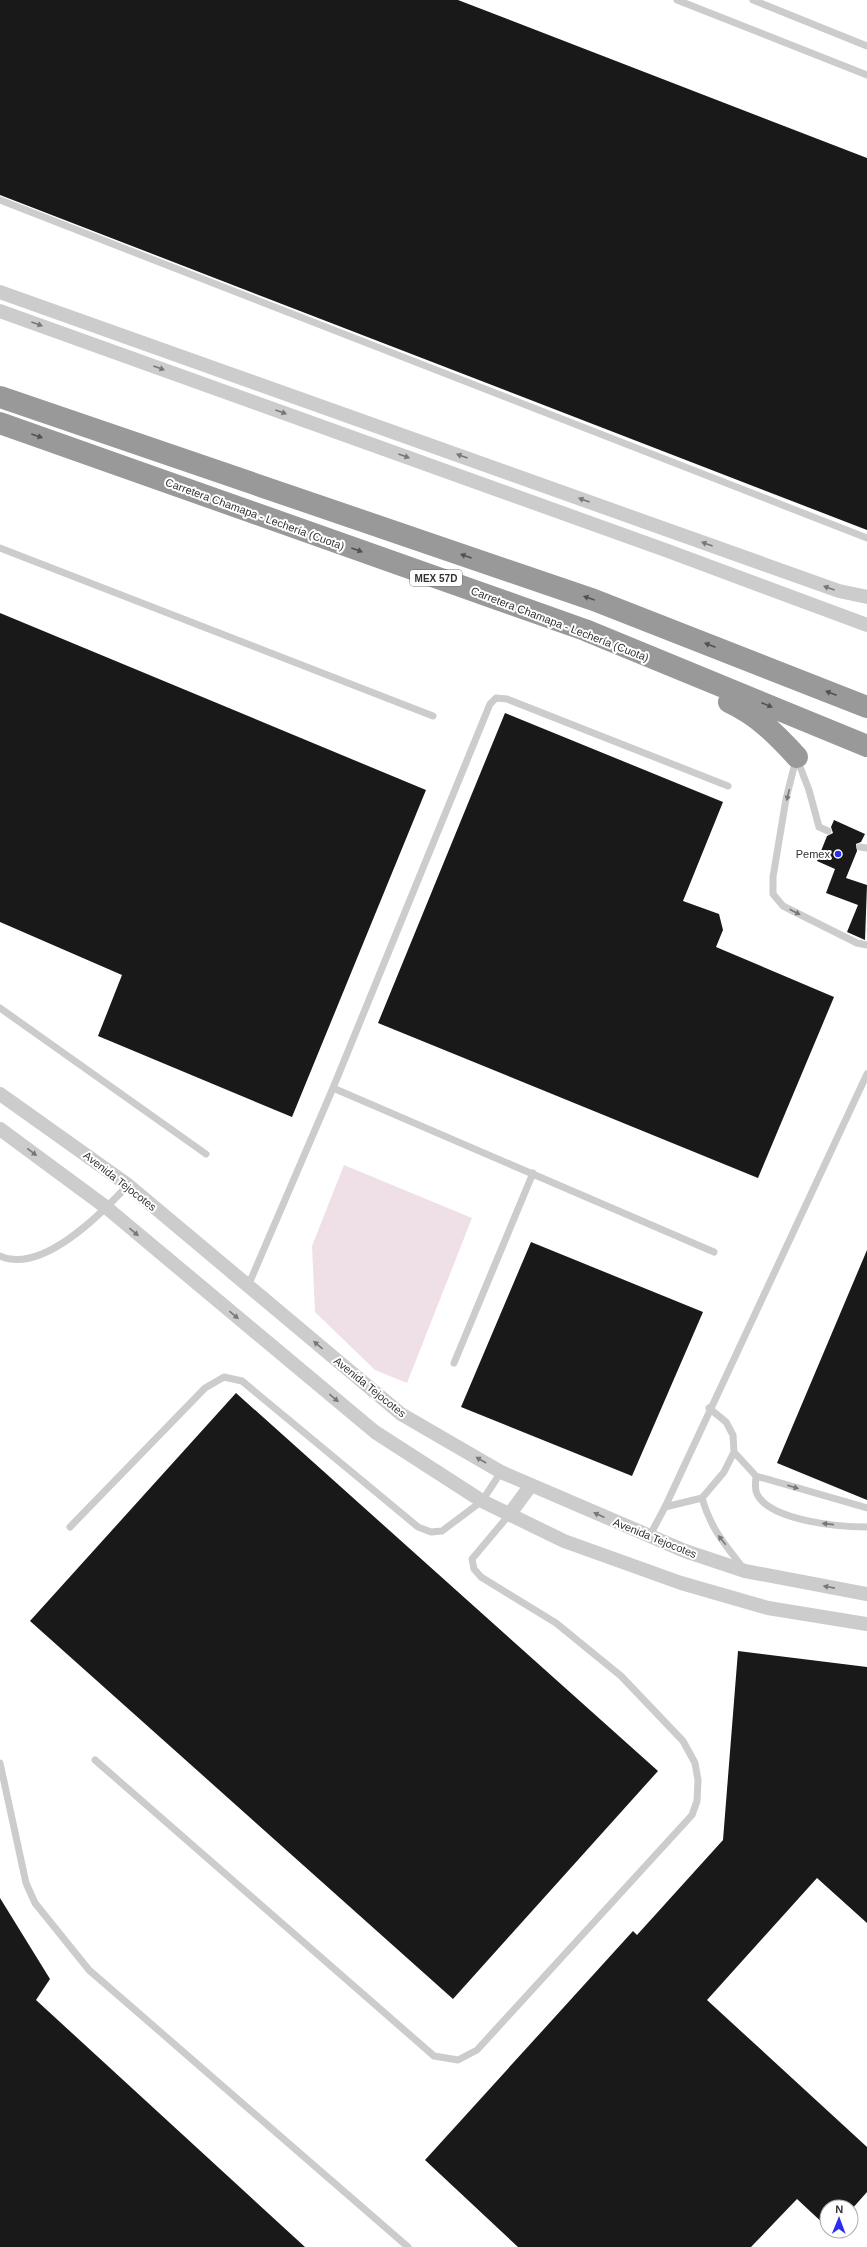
<svg xmlns="http://www.w3.org/2000/svg" width="867" height="2247" viewBox="0 0 867 2247" font-family="Helvetica,sans-serif">
<rect width="100%" height="100%" fill="#fff"/>
<path fill="#efe0e7" d="M344,1165L472,1218L407,1383L375,1370L315,1312L312,1246Z"/>
<path fill="#191919" d="M0,0H458L867,158V530L0,195Z
M0,613L426,790L292,1117L98,1036L122,975L0,922Z
M505,713L723,802L683,901L719,914L723,930L716,947L834,997L758,1178L378,1023Z
M834,820L865,834L861,842L856,844L857,851L846,878L867,885L865,940L847,932L858,905L826,893L835,869L817,861L827,836L833,833L831,827Z
M531,1242L703,1312L632,1476L461,1407Z
M867,1250V1500L777,1463Z
M236,1393L658,1771L453,1999L30,1621Z
M738,1651L867,1667V1923L817,1878L707,2000L867,2147V2192L851,2210V2207H827V2227L797,2199L751,2247H518L425,2160L633,1931L637,1935L723,1840Z
M0,1898L50,1979L36,2000L305,2247H0Z"/>
<g fill="none" stroke-linecap="round" stroke-linejoin="round">
<path stroke="#ccc" stroke-width="7" d="M677,0L867,75
M753,0L867,46
M0,200L867,538
M0,548L433,716
M796,759L786,799L773,877V894L783,906L857,943L867,945
M797,759L809,790L819,827L828,831
M860,847L867,848
M0,1008L206,1154
M333,1088L714,1252
M0,1256C42,1275 102,1213 128,1185
M248,1286L333,1088L490,704L496,698L507,699L728,786
M454,1363L533,1173
M734,1452L756,1476L867,1508
M756,1476C756,1481 754,1488 757,1494C770,1521 840,1527 867,1527
M702,1498C711,1529 724,1543 743,1568
M665,1507L702,1498L724,1472L734,1452L733,1435L726,1422L709,1408
M70,1527L205,1388L224,1377L242,1381L418,1527L431,1532L442,1531L482,1501L501,1472
M649,1537L665,1507L867,1074
M95,1760L434,2056L458,2060L477,2050L692,1815L697,1801L698,1780L695,1763L683,1741L621,1676L556,1623L481,1577L474,1569L472,1559L509,1515
M0,1763L26,1883L35,1903L89,1970L408,2247"/>
<path stroke="#ccc" stroke-width="14" d="M0,292L839,591L867,597
M0,311L668,551L867,625
M0,1094L128,1185L401,1414L501,1472L685,1551L745,1571L867,1594
M0,1129L107,1208L375,1432L482,1501L564,1541L681,1583L768,1608L867,1624
M509,1515L531,1485"/>
<path stroke="#999" stroke-width="22" d="M0,397L594,600L867,707
M0,423L585,630L867,746
M729,702C757,715 776,734 797,757"/>
</g>
<defs><path id="oneway-solid" d="M-6-.8H1V-3.2L6.5 0L1 3.2V.8H-6Z"/></defs>
<g fill="#777">
<use href="#oneway-solid" transform="translate(37 324) rotate(20)"/>
<use href="#oneway-solid" transform="translate(159 368) rotate(20)"/>
<use href="#oneway-solid" transform="translate(281 412) rotate(20)"/>
<use href="#oneway-solid" transform="translate(404 456) rotate(20)"/>
<use href="#oneway-solid" transform="translate(462 456) rotate(-160)"/>
<use href="#oneway-solid" transform="translate(584 500) rotate(-160)"/>
<use href="#oneway-solid" transform="translate(707 544) rotate(-160)"/>
<use href="#oneway-solid" transform="translate(829 588) rotate(-160)"/>
<use href="#oneway-solid" transform="translate(788 795) rotate(103)"/>
<use href="#oneway-solid" transform="translate(795 912) rotate(27)"/>
<use href="#oneway-solid" transform="translate(32 1152) rotate(37)"/>
<use href="#oneway-solid" transform="translate(134 1232) rotate(40)"/>
<use href="#oneway-solid" transform="translate(234 1315) rotate(40)"/>
<use href="#oneway-solid" transform="translate(318 1345) rotate(-140)"/>
<use href="#oneway-solid" transform="translate(334 1398) rotate(40)"/>
<use href="#oneway-solid" transform="translate(481 1460) rotate(-150)"/>
<use href="#oneway-solid" transform="translate(793 1487) rotate(16)"/>
<use href="#oneway-solid" transform="translate(599 1515) rotate(-156)"/>
<use href="#oneway-solid" transform="translate(828 1524) rotate(-174)"/>
<use href="#oneway-solid" transform="translate(722 1540) rotate(-129)"/>
<use href="#oneway-solid" transform="translate(829 1587) rotate(-169)"/>
</g>
<g fill="#515151">
<use href="#oneway-solid" transform="translate(37 436) rotate(19)"/>
<use href="#oneway-solid" transform="translate(357 550) rotate(20)"/>
<use href="#oneway-solid" transform="translate(466 556) rotate(-161)"/>
<use href="#oneway-solid" transform="translate(589 598) rotate(-161)"/>
<use href="#oneway-solid" transform="translate(710 645) rotate(-159)"/>
<use href="#oneway-solid" transform="translate(831 693) rotate(-159)"/>
<use href="#oneway-solid" transform="translate(767 705) rotate(22)"/>
</g>
<circle fill="#2a2cf3" stroke="#fff" stroke-width="1.5" cx="838" cy="854" r="4"/>
<g text-anchor="middle" stroke-width="4" stroke-linejoin="round" paint-order="stroke">
<rect fill="#fff" stroke="#707070" stroke-width="1" x="410" y="570" width="52" height="16" rx="3"/>
<g font-size="10" font-weight="bold" fill="#323232">
<text x="436" y="582">MEX 57D</text>
</g>
<g font-size="11" fill="#323232" stroke="#fff">
<text transform="translate(255 514) rotate(20)" y="4">Carretera Chamapa - Lechería (Cuota)</text>
<text transform="translate(560 624) rotate(21)" y="4">Carretera Chamapa - Lechería (Cuota)</text>
<text transform="translate(120 1181) rotate(38)" y="4">Avenida Tejocotes</text>
<text transform="translate(370 1387) rotate(39)" y="4">Avenida Tejocotes</text>
<text transform="translate(655 1538) rotate(22)" y="4">Avenida Tejocotes</text>
</g>
<g font-size="11" fill="#323232" stroke="#fff" text-anchor="end">
<text x="830" y="858">Pemex</text>
</g>
</g>
<g transform="translate(839 2219) rotate(1)"><circle r="19" fill="#ffffff" stroke="#adadad"/>
<path d="M0-3L7 15L0 10L-7 15Z" fill="#2a2cf3"/>
<text y="-6" font-size="11" font-weight="bold" text-anchor="middle" fill="#323232">N</text>
</g>
</svg>
